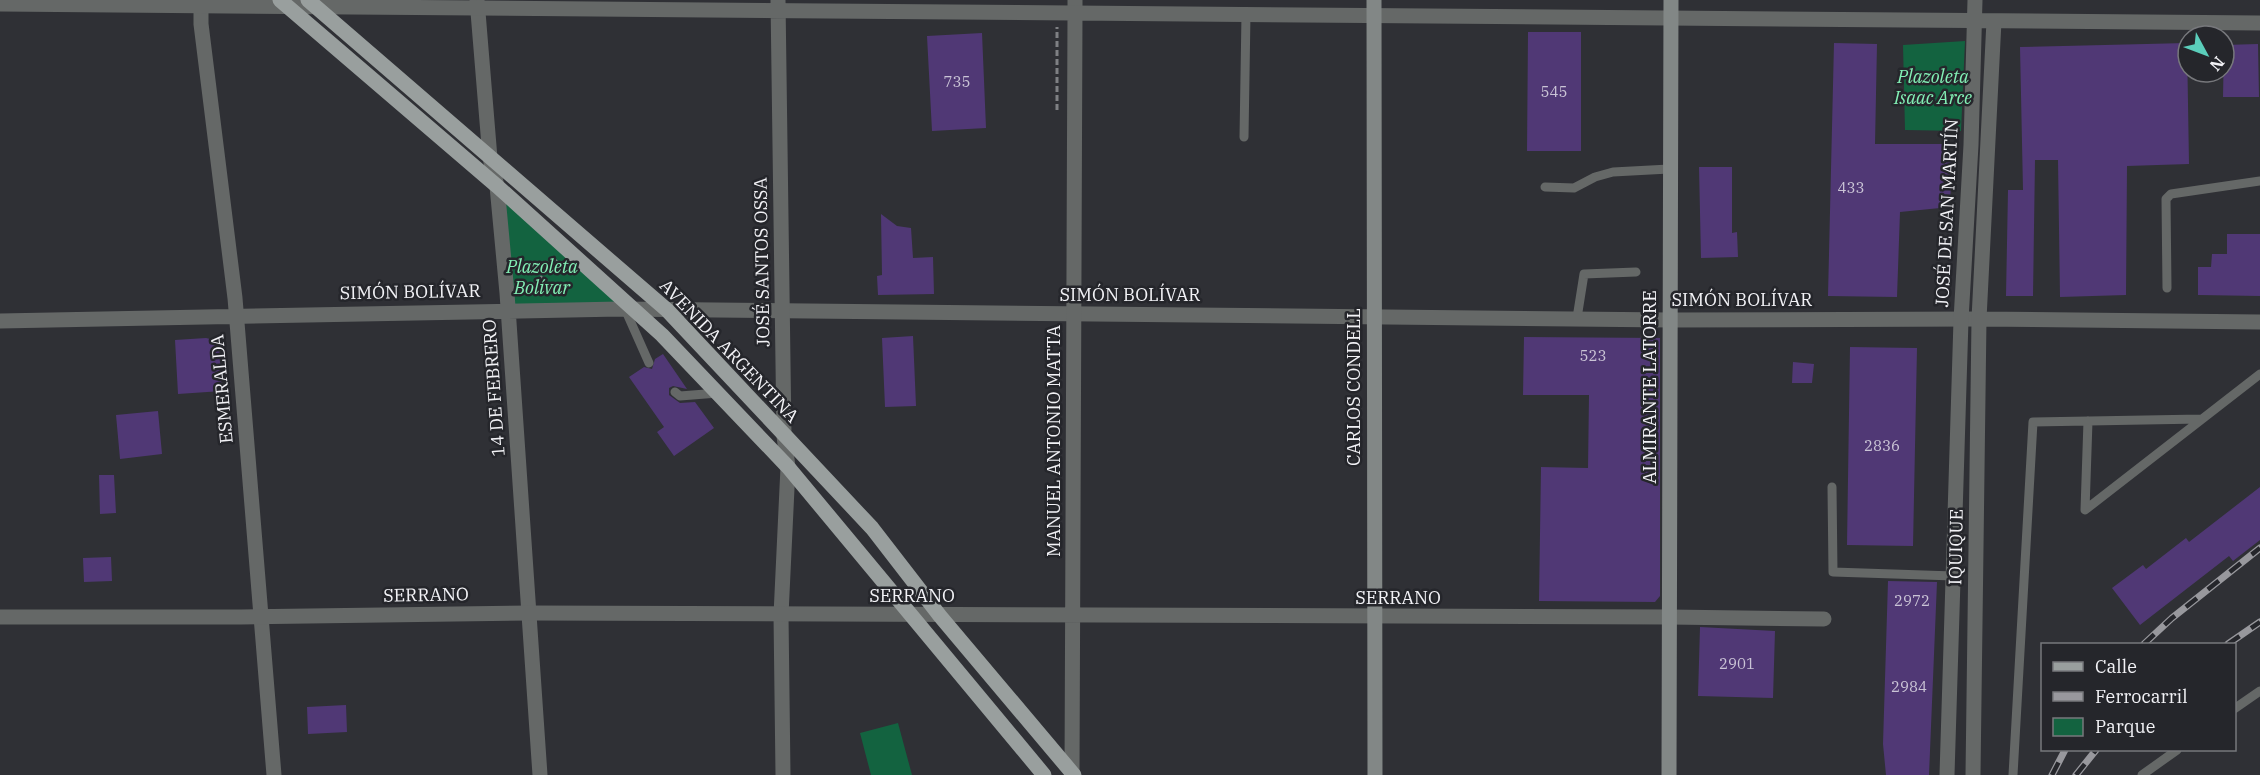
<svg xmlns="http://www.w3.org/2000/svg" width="2260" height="775" viewBox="0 0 2260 775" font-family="'IBM Plex Serif',serif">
<rect width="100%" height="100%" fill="#2f3035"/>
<path fill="#136340" d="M1965,41L1961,131L1905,130L1903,45Z
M497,186L636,310L508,309Z
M898,723L912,775H871L860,733Z"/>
<path fill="#503875" d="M1528,32H1581V151H1527Z
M982,33L986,128L932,131L927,36Z
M1834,43L1877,44L1875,144H1943L1952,154L1950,207L1900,212L1897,297L1828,296Z
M2187,43L2189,164L2127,166L2126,295L2060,297L2058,160H2035L2033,296H2006L2008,190H2023L2020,47Z
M2258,44L2259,97H2223L2224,45Z
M1699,167H1732V233L1737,232L1738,257L1701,258Z
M881,214L897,226L911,228L913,258L933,257L934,294L878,295L877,276L882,275Z
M2227,234H2260V296L2198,295V267H2211L2212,254H2227Z
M913,336L916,406L885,407L882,338Z
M1524,337L1660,338V596L1655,602L1539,601L1541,467L1588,468L1589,395H1523Z
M206,338L214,340L219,345L222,391L178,394L175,340Z
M1850,347L1917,348L1913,546L1847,545Z
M663,354L687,389L673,386L669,388V395L680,403L695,402L714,428L674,456L657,432L664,427L629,377L644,367L652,369L655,359Z
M1793,362L1814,364L1812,383H1792Z
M158,411L162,454L120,459L116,415Z
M99,475H114L116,513L100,514Z
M2260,487V540L2233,561L2229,556L2140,625L2112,588L2143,565L2146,569L2186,538L2189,542Z
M111,557L112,581L84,582L83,558Z
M1888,581L1937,582L1929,775H1886L1883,744Z
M1700,627L1775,631L1773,698L1698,696Z
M346,705L347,732L308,734L307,707Z"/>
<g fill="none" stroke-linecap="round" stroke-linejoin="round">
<path stroke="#7f8084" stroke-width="3" stroke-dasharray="6 3" stroke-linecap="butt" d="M1057,110V27
M526,294L557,260"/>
<path stroke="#656867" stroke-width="9" d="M1244,137L1246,14
M1545,187L1574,188L1595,177L1613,172L1669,169
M2167,288L2166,199L2171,194L2260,181
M625,309L649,363
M1577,318L1584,274L1636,272
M675,392L680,396L718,393
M2088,421L2085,510L2260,374
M1832,487L1833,572L1954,576
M2234,709L2260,691
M2013,775L2033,422L2201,419
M2142,775L2177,750"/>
<path stroke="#656867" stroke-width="15" d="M201,0V24L235,298L274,775
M477,0L490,158L497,186L507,293L540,775
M1075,13V0
M0,321L620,309L1670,320L1979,319
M1669,617L1824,619
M783,775L781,615L788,467"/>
<path stroke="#656867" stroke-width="15" d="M778,0L784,436L788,467
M0,4L2260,23
M1979,319L2260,322
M0,617H241L530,613L1669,617
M1072,775L1075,13
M1947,775L1961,320L1971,145L1975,0
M1973,775L1979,319L1994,21"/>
<path stroke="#828786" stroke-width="15" d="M1374,0L1375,775
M1669,775L1671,0"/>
<path stroke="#999f9e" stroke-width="15" d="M280,0L497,186L662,335L788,467L1044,775
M308,0L667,310L872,528L940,616L1074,775"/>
<g stroke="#98989d" stroke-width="7">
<path id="rail" d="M2144,644L2172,618L2260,548
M2228,644L2260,622
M2052,775L2065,750
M2076,775L2096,750"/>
</g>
<use href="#rail" stroke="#25262b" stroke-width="4.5" stroke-dasharray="14" stroke-linecap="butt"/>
</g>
<g text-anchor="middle" stroke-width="5" stroke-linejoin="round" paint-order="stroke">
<g font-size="15" fill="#cac4d6">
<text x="957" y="87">735</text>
<text x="1554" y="97">545</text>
<text x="1851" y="193">433</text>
<text x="1593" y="361">523</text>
<text x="1882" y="451">2836</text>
<text x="1912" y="606">2972</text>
<text x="1737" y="669">2901</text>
<text x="1909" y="692">2984</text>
</g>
<g font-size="18" font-style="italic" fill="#83f1b6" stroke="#25262b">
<text x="1933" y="83">Plazoleta<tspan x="1933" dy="21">Isaac Arce</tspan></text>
<text x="542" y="273">Plazoleta<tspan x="542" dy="21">Bolívar</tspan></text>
</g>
<g font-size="18" fill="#f2f2f6" stroke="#25262b">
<text transform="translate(1947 213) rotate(-87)" y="6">JOSÉ DE SAN MARTÍN</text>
<text transform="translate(762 262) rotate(-91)" y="6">JOSÉ SANTOS OSSA</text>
<text transform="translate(410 292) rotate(-1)" y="6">SIMÓN BOLÍVAR</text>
<text x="1130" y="301">SIMÓN BOLÍVAR</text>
<text x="1742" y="306">SIMÓN BOLÍVAR</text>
<text transform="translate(729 351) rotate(46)" y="6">AVENIDA ARGENTINA</text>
<text transform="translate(1354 387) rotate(-90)" y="6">CARLOS CONDELL</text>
<text transform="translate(1650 387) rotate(-90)" y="6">ALMIRANTE LATORRE</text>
<text transform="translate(494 388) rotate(-94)" y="6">14 DE FEBRERO</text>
<text transform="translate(222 389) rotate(-95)" y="6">ESMERALDA</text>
<text transform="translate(1054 441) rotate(-90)" y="6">MANUEL ANTONIO MATTA</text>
<text transform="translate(1956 547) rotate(-89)" y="6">IQUIQUE</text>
<text transform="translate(426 595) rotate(-1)" y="6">SERRANO</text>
<text x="912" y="602">SERRANO</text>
<text x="1398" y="604">SERRANO</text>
</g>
</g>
<rect x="2041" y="643" width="195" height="108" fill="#25262b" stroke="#77787c" stroke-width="1.5"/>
<rect x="2053" y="662" width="30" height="9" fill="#999f9e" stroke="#77787c" stroke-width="1.5"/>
<text x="2095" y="673" font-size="18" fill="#f2f2f6">Calle</text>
<rect x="2053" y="692" width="30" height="9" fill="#98989d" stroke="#77787c" stroke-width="1.5"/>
<text x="2095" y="703" font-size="18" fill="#f2f2f6">Ferrocarril</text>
<rect x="2053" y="718" width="30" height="18" fill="#136340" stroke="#77787c" stroke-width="1.5"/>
<text x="2095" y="733" font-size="18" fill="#f2f2f6">Parque</text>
<g transform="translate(2206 54) rotate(131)"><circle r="28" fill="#25262b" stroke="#77787c" stroke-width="1.5"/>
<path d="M0-4.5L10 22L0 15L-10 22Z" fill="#5bcebb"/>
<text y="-9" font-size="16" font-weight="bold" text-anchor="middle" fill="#f2f2f6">N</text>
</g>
</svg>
